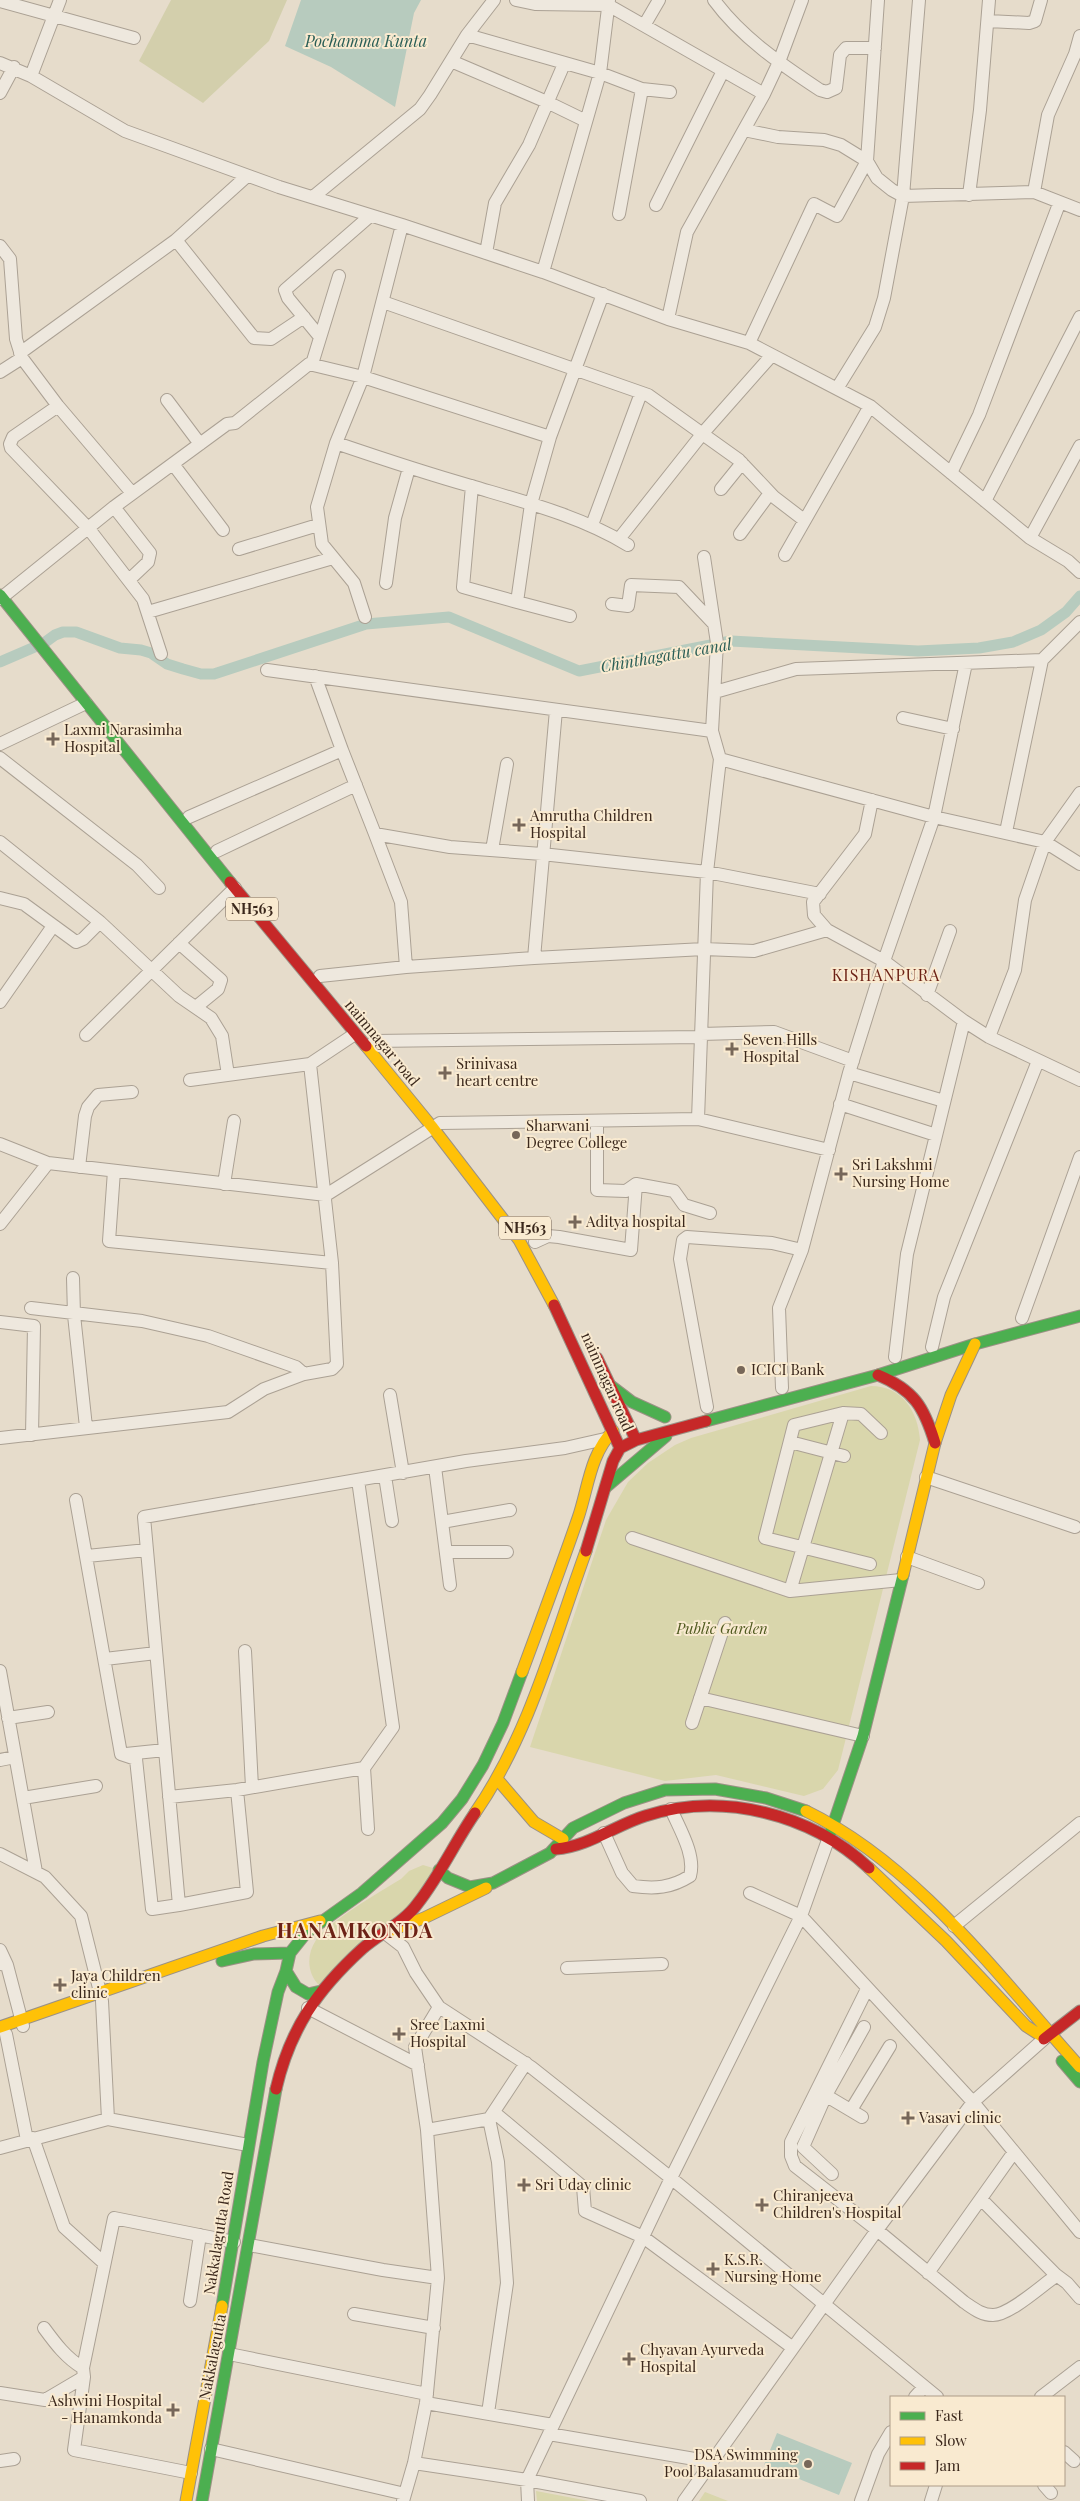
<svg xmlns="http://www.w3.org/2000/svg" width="1080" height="2501" viewBox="0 0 1080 2501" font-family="'Playfair Display',serif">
<rect width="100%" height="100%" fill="#e6dccb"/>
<path fill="#d9d6ac" d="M871,1386C902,1386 918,1411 920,1440L838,1770L823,1789L804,1796L716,1775L665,1781L530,1747L606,1520L628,1482L648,1463L675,1445L691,1438Z
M423,1865L433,1868L426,1889L320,1986C307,1974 306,1955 316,1940C329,1921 380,1892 401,1879L409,1871Z
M536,2491L589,2501H537Z
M705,2492L728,2501H699Z"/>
<path fill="#d3cfac" d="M171,0H287L269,41L203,103L139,61Z"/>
<path fill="#b7cbbe" d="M301,0H421L414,13L395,107L331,67L285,46Z
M777,2433L852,2463L839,2495L764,2465Z"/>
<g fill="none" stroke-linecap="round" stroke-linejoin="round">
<path stroke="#b7cbbe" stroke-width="11" d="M0,662L44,643L55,635L63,632H76L120,648L141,650L151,653L167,664L183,669L201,674H214L366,624L449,617L579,671L731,641L918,651L979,648L1013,642L1041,630L1066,612L1080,596"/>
<g stroke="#aba194" stroke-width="14">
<path id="street" d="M516,0L535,4L608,5L764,94
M714,0C741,37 782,65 820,90L827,92L836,88L840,55L846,48H875
M0,1L134,38
M988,21L1029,23L1035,21L1041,0
M645,24L659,0
M467,35L600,73L642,89L670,92
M451,61L547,102L586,121
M0,63L31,76L125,131L279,187L402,225L543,272L668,319L749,343L870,406L1030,538L1068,561L1080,572
M31,76L60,0
M0,93L14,67
M744,130L778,137L824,140L841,145L867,161L877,178L892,190L903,196L1034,192L1080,210
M247,176L176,240L254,338L271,339L304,317
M1034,192L1048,115L1075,54L1080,36
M969,195L980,110L989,0
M313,197L420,109L430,95L467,35L494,0
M656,205L723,71
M619,214L642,89
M0,246L10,259L16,339L22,358L58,406L132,493
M486,253L495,203L529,145L564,64
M543,272L600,73L609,0
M383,302L648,395L739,460L774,497L804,520
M668,319L687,232L764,94L779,62L802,0
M320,337L288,298L285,290L370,216
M749,343L814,204L837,216L867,161L878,0
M20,353L176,240
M312,364L339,276
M0,372L22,358
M838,387L875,327L884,298L903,196L919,0
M167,400L200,444
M58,406L13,437L10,444L11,448L89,529L143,599L161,654
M336,443C380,458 425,473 471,486C525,502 580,516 628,545
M173,464L223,530
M951,473L979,415L1059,204
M472,486L463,587L517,602
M721,489L742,463
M985,501L1080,317
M114,507L150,553L148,562L129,580
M592,525L641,393
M740,534L770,493
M1030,538L1080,446
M619,539L703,433L772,355
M239,549L318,525
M785,555L870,406
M704,557L717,643L712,731
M386,583L395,518L409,468
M0,599L114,507L227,424L235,423L309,364L363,377L550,437
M612,604L628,606L631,585L679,587L714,624
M148,612L333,558
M570,616L517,602L531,504L550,437L603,294
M365,617L354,583L322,544L317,507L336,443L363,377L402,225
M267,670L712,731L720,759L934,817L1045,842L1080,864
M715,692L796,669L1042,660
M903,718L953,729
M0,744L86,703
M342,750L375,834L450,847L542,854L707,872L820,894
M0,758L137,865L159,888
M720,759L707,872L698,1119L829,1150
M189,817L342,750L315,676
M1006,832L1042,660L1080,622
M375,834L401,902L406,967
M0,842L100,922L179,996L211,1018L222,1036L228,1075
M492,850L507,764
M217,851L356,785
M0,898L24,904L76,942L83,939L100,922
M827,930L814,915L813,902L865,834L872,800
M179,943L221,980L218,989L196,1007
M534,958L556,710
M320,976L406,967L534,958L704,949L754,951L827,930L884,961L964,1021L989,1037L1080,1080
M927,995L950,931
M0,1002L53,926
M701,1034L774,1032L853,1061
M86,1035L235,888
M989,1037L1015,970L1025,900L1045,842L1080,793
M374,1041L701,1037
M849,1073L944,1101
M190,1080L310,1064L355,1034
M840,1104L936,1135
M597,1121V1190L626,1191L636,1184L674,1191L684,1205L710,1213
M0,1144L48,1163L326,1195L440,1123L698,1119
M79,1167L85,1116L88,1107L98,1095L132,1092
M114,1171L109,1241L332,1263
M224,1184L234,1121
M0,1224L48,1163
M535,1242L548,1236L559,1237L631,1250L636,1184
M73,1278L74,1315L86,1427
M31,1308L142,1321L208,1336L296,1367L304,1374
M1022,1318L1080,1157
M0,1322L34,1326L32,1435
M932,1347L944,1297L1038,1061
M895,1357L907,1254L964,1021
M782,1388L779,1308L802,1250L849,1073L884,961L934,817L966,663
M390,1395L403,1473
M707,1407L680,1259L683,1240L687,1237L772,1243L802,1250
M0,1438L228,1412L264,1389L304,1374L332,1369L337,1364L332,1263L310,1064
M790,1442L844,1456
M435,1467L450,1585
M385,1476L392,1521
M926,1477L1075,1527
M358,1480L393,1727L364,1768L368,1829
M76,1500L121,1754L136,1759L152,1909L179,1905
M442,1522L510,1510
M632,1538L790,1591L901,1580
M446,1552H507
M87,1556L147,1550
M907,1557L978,1583
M870,1564L765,1538L794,1425L843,1413L861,1414L881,1433
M790,1591L843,1413
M245,1651L252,1787
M105,1659L156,1653
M0,1671L36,1872
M700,1698L863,1736
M8,1718L48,1712
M692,1723L725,1623
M126,1754L165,1750
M0,1760L15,1757
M237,1790L247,1892L179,1905L144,1517L466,1461L565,1448L605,1439
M169,1797L237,1790L364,1768
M23,1798L96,1786
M604,1833L622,1873L633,1886C655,1889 671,1888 690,1876C696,1855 679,1828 671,1809
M0,1854L45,1877L81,1916L100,1992
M750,1893L801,1916L973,2102L1080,2232
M954,1926L1080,1823
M385,1933L403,1947L416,1973L439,2007L415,2047L427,2130L438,2278L426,2403L414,2463L403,2501
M0,1950L7,1965
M0,1964L7,1965L23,2026
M567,1968L662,1964
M867,1989L791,2142V2156L795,2166L877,2230L964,2302C973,2308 981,2315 993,2315C1009,2315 1039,2288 1053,2278L1055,2274L982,2200
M439,2007L531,2067L671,2178L937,2397
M308,2008L418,2065
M6,2034L27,2140
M820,2092L862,2117
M851,2110L890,2046
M495,2113L583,2187L585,2211L643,2237L793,2348
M108,2119L248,2145
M427,2130L489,2119L526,2063
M33,2138L64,2227L104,2263
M0,2148L108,2119L102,2001
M832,2174L803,2147L826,2095L864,2027
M249,2245L383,2270L438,2278
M928,2273L1014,2152
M1055,2274L1067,2283L1080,2298
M190,2301L200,2235
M354,2314L434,2328
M44,2328C55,2343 66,2358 83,2368
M229,2354L427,2394
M0,2393L45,2400L84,2377
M915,2397L924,2387
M1041,2397L1080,2367
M426,2403L553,2425
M488,2413L507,2283L498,2162L489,2119
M549,2434L712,2462
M211,2449L405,2494
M1064,2452L1074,2461
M0,2461L14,2459
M414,2463L527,2480L640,2501
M191,2473L74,2450L84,2377L83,2368L114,2218L234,2242
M1044,2485L1051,2493
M528,2501L527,2480L671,2178L801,1916L829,1837
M684,2501L877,2230L973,2102L1044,2039
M861,2501L878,2454L891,2432
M931,2501L936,2485"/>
</g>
<g stroke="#9b9185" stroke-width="13">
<path id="fast" d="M0,595L230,882
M611,1386L632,1402L665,1417
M706,1421L878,1375L975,1344L1080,1316
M606,1487L666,1436
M830,1834L863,1736L903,1575
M439,1870L448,1878L470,1887L493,1883L550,1853L573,1828L624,1803L665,1790L715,1789L766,1798L806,1811
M222,1961L254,1954L290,1953
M321,1991L308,1994L296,1987L286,1971L290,1953L306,1933L362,1893L442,1823L462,1799L483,1765L503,1723L522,1672
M1062,2061L1080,2082
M222,2306L263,2062L278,1992L286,1971
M202,2501L276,2089"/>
</g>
<g stroke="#9b9185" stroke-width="13">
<path id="slow" d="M366,1046L433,1128L519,1240L554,1305
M903,1575L935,1443L951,1395L975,1344
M522,1672C541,1621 560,1570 578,1518C588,1489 590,1454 613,1431
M498,1780L534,1822L563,1839
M806,1811C917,1865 999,1977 1080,2067
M475,1813C529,1735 554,1639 586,1551
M869,1868L946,1941L1026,2026L1043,2037
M392,1930L424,1918L486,1888
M0,2027L263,1936L320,1921
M186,2501L222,2306"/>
</g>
<g stroke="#9b9185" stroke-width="13">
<path id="jam" d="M230,882L366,1046
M554,1305L620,1448L636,1440L706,1421
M597,1358L636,1440
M878,1375C914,1390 924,1407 935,1443
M586,1551L613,1461L620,1448
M556,1849C587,1847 616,1825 645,1816C722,1791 811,1814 869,1868
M1044,2039L1080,2011
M276,2089C290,2029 317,1990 362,1949C380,1933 404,1923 418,1903C440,1875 455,1842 475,1813"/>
</g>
<use href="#street" stroke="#eee8de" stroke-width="12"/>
<use href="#fast" stroke="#4caf50" stroke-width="11"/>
<use href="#slow" stroke="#ffc107" stroke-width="11"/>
<use href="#jam" stroke="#c62828" stroke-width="11"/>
</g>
<g fill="#776759" stroke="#f9ead0" stroke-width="2">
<path d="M50.5 731.5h5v5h5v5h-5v5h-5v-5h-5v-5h5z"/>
<path d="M516.5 817.5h5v5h5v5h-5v5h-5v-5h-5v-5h5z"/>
<path d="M729.5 1041.5h5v5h5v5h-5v5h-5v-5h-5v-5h5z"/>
<path d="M442.5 1065.5h5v5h5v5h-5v5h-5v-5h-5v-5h5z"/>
<circle cx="516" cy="1135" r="5"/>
<path d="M838.5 1166.5h5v5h5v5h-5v5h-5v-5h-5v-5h5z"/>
<path d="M572.5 1214.5h5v5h5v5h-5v5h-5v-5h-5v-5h5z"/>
<circle cx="741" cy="1370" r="5"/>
<path d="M57.5 1977.5h5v5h5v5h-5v5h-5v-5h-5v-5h5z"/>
<path d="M396.5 2026.5h5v5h5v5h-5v5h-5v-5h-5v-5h5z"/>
<path d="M905.5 2110.5h5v5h5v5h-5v5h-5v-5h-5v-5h5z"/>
<path d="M521.5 2177.5h5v5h5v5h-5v5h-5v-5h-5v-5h5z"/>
<path d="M759.5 2197.5h5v5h5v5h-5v5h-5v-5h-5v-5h5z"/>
<path d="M710.5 2261.5h5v5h5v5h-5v5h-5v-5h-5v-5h5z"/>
<path d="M626.5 2351.5h5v5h5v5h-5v5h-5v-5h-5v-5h5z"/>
<path d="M170.5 2402.5h5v5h5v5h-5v5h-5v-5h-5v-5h5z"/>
<circle cx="808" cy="2464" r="5"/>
</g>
<g text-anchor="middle" stroke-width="4" stroke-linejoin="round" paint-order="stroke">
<g fill="#f9ead0" stroke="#746252" stroke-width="1">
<rect x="226" y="897.5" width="52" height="23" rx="4"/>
<rect x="499" y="1216.5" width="52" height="23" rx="4"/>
</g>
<g font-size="14" font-weight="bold" fill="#3b281c">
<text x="252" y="914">NH563</text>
<text x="525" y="1233">NH563</text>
</g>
<g font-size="15" fill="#3b281c" stroke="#f9ead0" text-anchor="start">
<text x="64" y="735">Laxmi Narasimha<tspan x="64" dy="17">Hospital</tspan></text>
<text x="530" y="821">Amrutha Children<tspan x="530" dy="17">Hospital</tspan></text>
<text x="743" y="1045">Seven Hills<tspan x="743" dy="17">Hospital</tspan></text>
<text x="456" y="1069">Srinivasa<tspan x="456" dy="17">heart centre</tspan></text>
<text x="526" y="1131">Sharwani<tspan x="526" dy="17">Degree College</tspan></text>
<text x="852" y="1170">Sri Lakshmi<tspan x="852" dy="17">Nursing Home</tspan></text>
<text x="586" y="1227">Aditya hospital</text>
<text x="751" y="1375">ICICI Bank</text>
<text x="71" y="1981">Jaya Children<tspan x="71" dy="17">clinic</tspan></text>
<text x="410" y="2030">Sree Laxmi<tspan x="410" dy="17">Hospital</tspan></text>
<text x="919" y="2123">Vasavi clinic</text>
<text x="535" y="2190">Sri Uday clinic</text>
<text x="773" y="2201">Chiranjeeva<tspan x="773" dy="17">Children's Hospital</tspan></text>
<text x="724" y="2265">K.S.R.<tspan x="724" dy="17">Nursing Home</tspan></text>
<text x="640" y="2355">Chyavan Ayurveda<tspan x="640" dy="17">Hospital</tspan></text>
<text x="162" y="2406" text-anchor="end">Ashwini Hospital<tspan x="162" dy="17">- Hanamkonda</tspan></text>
<text x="798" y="2460" text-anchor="end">DSA Swimming<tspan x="798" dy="17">Pool Balasamudram</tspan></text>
</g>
<g font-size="15" fill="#3b281c" stroke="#f9ead0">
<text transform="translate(382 1043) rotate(50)" y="5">naimnagar road</text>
<text transform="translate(607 1382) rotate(66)" y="5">naimnagar road</text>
<text transform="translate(219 2233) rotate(-81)" y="5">Nakkalagutta Road</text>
<text transform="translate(213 2357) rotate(-79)" y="5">Nakkalagutta</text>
</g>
<g font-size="15" font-style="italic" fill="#505a20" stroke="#f9ead0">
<text x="722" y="1634">Public Garden</text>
</g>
<g font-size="16" font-style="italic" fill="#295d55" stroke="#f9ead0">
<text x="366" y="47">Pochamma Kunta</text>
<text transform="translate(666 655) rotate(-10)" y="6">Chinthagattu canal</text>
</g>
<g font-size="16" letter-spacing="1" fill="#6c2216" stroke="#f9ead0">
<text x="886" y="981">KISHANPURA</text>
</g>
<g font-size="20" font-weight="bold" letter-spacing="1" fill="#6c2216" stroke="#f9ead0">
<text x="355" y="1938">HANAMKONDA</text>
</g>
</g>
<rect x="890" y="2396" width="175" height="90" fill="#f9ead0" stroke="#ad9c88"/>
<rect x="900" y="2412" width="25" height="8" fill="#4caf50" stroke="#ad9c88"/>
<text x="935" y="2421" font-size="15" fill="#3b281c">Fast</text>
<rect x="900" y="2437" width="25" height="8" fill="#ffc107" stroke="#ad9c88"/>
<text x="935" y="2446" font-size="15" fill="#3b281c">Slow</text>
<rect x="900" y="2462" width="25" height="8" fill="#c62828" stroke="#ad9c88"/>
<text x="935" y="2471" font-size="15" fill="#3b281c">Jam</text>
</svg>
